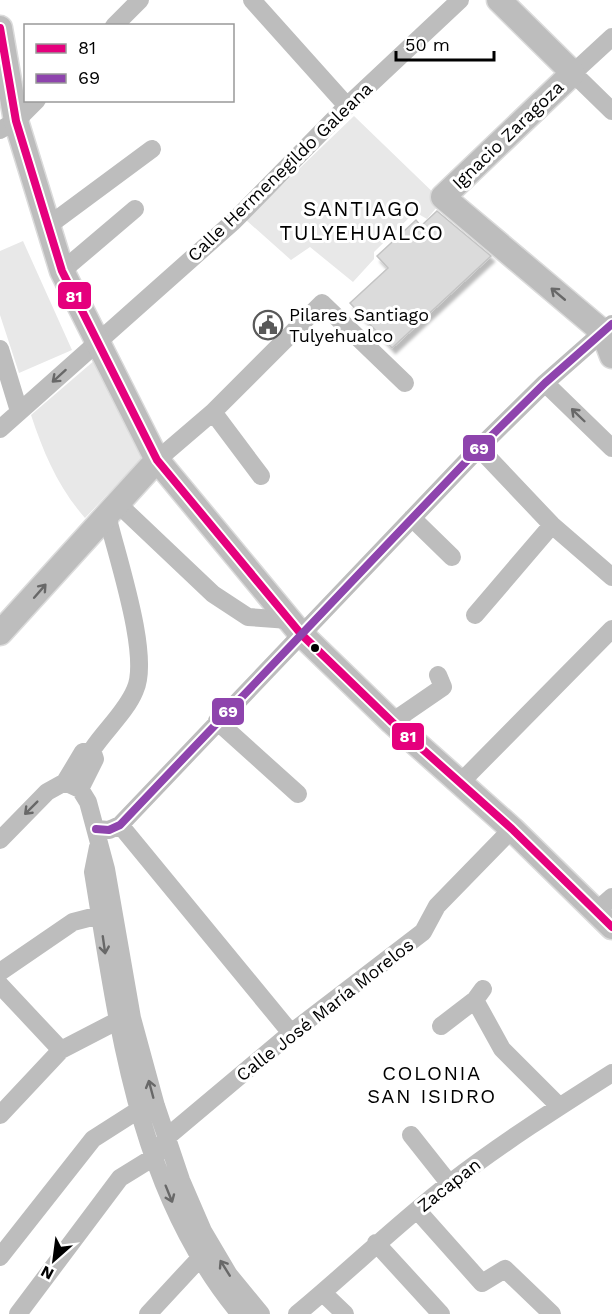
<svg xmlns="http://www.w3.org/2000/svg" width="612" height="1314" viewBox="0 0 612 1314" font-family="'Work Sans',sans-serif">
<defs>
<filter id="shadow"><feDropShadow dx="3.5" dy="5.5" stdDeviation="1.5" flood-color="#0004"/></filter>
</defs>
<rect width="100%" height="100%" fill="#fff"/>
<path fill="#e8e8e8" d="M354,116L442,201L427,219L415,212L374,252V259L353,282L310,247L291,260L246,220Z
M23,241L72,350L19,373L0,315V251Z
M102,354L148,452L85,518C58,487 44,454 31,415Z"/>
<path fill="#dbdbdb" stroke="#c3c3c3" stroke-width="1.5" filter="url(#shadow)" d="M437,211L491,256L392,348L350,303L388,268L377,256L416,220L421,226Z"/>
<g fill="none" stroke-linecap="round" stroke-linejoin="round">
<g stroke="#dbdbdb" stroke-width="27">
<path id="major" d="M499,0L573,73L443,197L603,332L612,356
M0,28L16,121L62,271L157,460L301,634L392,722L512,829L612,927
M0,633L157,460"/>
</g>
<path stroke="#bdbdbd" stroke-width="18" d="M252,0L347,106
M114,26L140,0
M612,37L573,73L612,111
M0,130L16,121L37,100
M48,226L152,149
M62,271L135,209
M0,349L19,411
M545,383L612,448
M213,412L261,476
M0,429L234,221L347,106L460,0
M479,448L552,525L612,577
M157,460L213,412L322,303L405,383
M117,503L213,594L248,617L289,620
M412,518L452,557
M475,615L552,525
M217,721L298,794
M392,722L443,687L438,675
M65,782L80,789L88,802L106,869L132,1018L156,1106L181,1180L203,1231L229,1275L261,1314
M65,782L83,752L92,750C105,730 126,712 135,690C151,656 116,554 107,515
M460,783L612,629
M80,789L95,759L92,750
M120,825L291,1033
M96,829L109,830L120,825L479,448L545,383L612,324
M0,840L47,792L65,782
M98,847L93,872C118,1024 137,1191 240,1314
M595,912L612,897
M0,972L73,922L100,915
M0,985L61,1050
M475,1000L502,1049L559,1106
M441,1026L475,1000L483,989
M0,1115L61,1050L117,1021L127,1019
M411,1135L449,1183
M417,1210L482,1283L505,1269L552,1314
M376,1243L441,1314
M0,1257L93,1139L140,1109
M323,1293L345,1314
M18,1314L120,1178L154,1157L167,1137L291,1033L423,932L437,906L512,829
M148,1314L199,1259
M297,1314C349,1271 397,1224 450,1183C502,1143 557,1108 612,1073"/>
<use href="#major" stroke="#bdbdbd" stroke-width="24"/>
<g stroke="#fff" stroke-width="12">
<path id="bus-1" d="M0,28L16,121L62,271L157,460L301,634L392,722L512,829L612,927"/>
</g>
<g stroke="#fff" stroke-width="12">
<path id="bus-2" d="M96,829L109,830L120,825L479,448L545,383L612,324"/>
</g>
<use href="#bus-1" stroke="#e5007d" stroke-width="8"/>
<use href="#bus-2" stroke="#8e44ad" stroke-width="8"/>
</g>
<defs><path id="oneway-shaft" d="M-6 0H5M1.5-3L5.5 0L1.5 3" fill="none" stroke-width="1.6" stroke-linecap="round" stroke-linejoin="round" transform="scale(1.5)"/></defs>
<g stroke="#686868">
<use href="#oneway-shaft" transform="translate(558 294) rotate(-140)"/>
<use href="#oneway-shaft" transform="translate(59 376) rotate(138)"/>
<use href="#oneway-shaft" transform="translate(578 415) rotate(-136)"/>
<use href="#oneway-shaft" transform="translate(40 591) rotate(-49)"/>
<use href="#oneway-shaft" transform="translate(31 808) rotate(135)"/>
<use href="#oneway-shaft" transform="translate(104 945) rotate(82)"/>
<use href="#oneway-shaft" transform="translate(151 1089) rotate(-105)"/>
<use href="#oneway-shaft" transform="translate(169 1194) rotate(68)"/>
<use href="#oneway-shaft" transform="translate(225 1268) rotate(-122)"/>
</g>
<defs>
<g id="civic-ring" transform="scale(1.5)"><circle r="9.5" fill="#fff" stroke="#595959" stroke-width="1.5"/><path d="M-.6-6.5H3V-4.5H.6V-3L4-1V1h2V6H-6V1h2V-1L-.6-3ZM-1.2 2.5V6h2.4V2.5Z" fill="#595959"/></g>
</defs>
<g fill-rule="evenodd">
<use href="#civic-ring" x="268" y="325"/>
</g>
<circle fill="#000" stroke="#fff" stroke-width="2" cx="315" cy="648" r="5"/>
<g text-anchor="middle" stroke-width="6" stroke-linejoin="round" paint-order="stroke">
<g font-size="18" fill="#000" stroke="#fff">
<text transform="translate(508 135) rotate(-44)" y="6">Ignacio Zaragoza</text>
<text transform="translate(280 172) rotate(-44)" y="6">Calle Hermenegildo Galeana</text>
<text transform="translate(325 1010) rotate(-38)" y="6">Calle José María Morelos</text>
<text transform="translate(449 1185) rotate(-38)" y="6">Zacapan</text>
</g>
<g font-size="18" fill="#000" stroke="#fff" text-anchor="start">
<text x="289" y="321">Pilares Santiago<tspan x="289" dy="21">Tulyehualco</tspan></text>
</g>
<g font-size="20" letter-spacing="1.5" fill="#000" stroke="#fff">
<text x="432" y="1080">COLONIA<tspan x="432" dy="23">SAN ISIDRO</tspan></text>
</g>
<g font-size="21" letter-spacing="1.5" fill="#000" stroke="#fff">
<text x="362" y="216">SANTIAGO<tspan x="362" dy="24">TULYEHUALCO</tspan></text>
</g>
</g>
<g stroke="#fff" stroke-width="2">
<rect x="57" y="281" width="35" height="29" rx="6" fill="#e5007d"/>
<rect x="462" y="434" width="34" height="28" rx="6" fill="#8e44ad"/>
<rect x="211" y="697" width="34" height="29" rx="6" fill="#8e44ad"/>
<rect x="391" y="722" width="34" height="29" rx="6" fill="#e5007d"/>
</g>
<g font-size="16" text-anchor="middle" font-weight="bold" fill="#fff">
<text x="74" y="302">81</text>
<text x="479" y="454">69</text>
<text x="228" y="717">69</text>
<text x="408" y="742">81</text>
</g>
<rect x="24" y="24" width="210" height="78" fill="#ffffff" stroke="#999999" stroke-width="1.5"/>
<rect x="36" y="44" width="30" height="9" fill="#e5007d" stroke="#999999" stroke-width="1.5"/>
<text x="78" y="54" font-size="18" fill="#000000">81</text>
<rect x="36" y="74" width="30" height="9" fill="#8e44ad" stroke="#999999" stroke-width="1.5"/>
<text x="78" y="84" font-size="18" fill="#000000">69</text>
<g transform="translate(54 1260) rotate(208)" stroke="#ffffff" stroke-width="4.5" paint-order="stroke">
<path d="M0-4.5L10 22L0 15L-10 22Z" fill="#000000"/>
<text y="-9" font-size="16" font-weight="bold" text-anchor="middle" fill="#000000">N</text>
</g>
<path d="M396 51v9h98v-9" fill="none" stroke="#000000" stroke-width="3"/>
<text x="405" y="51" font-size="18" fill="#000000" stroke="#ffffff" stroke-width="4.5" paint-order="stroke">50 m</text>
</svg>
